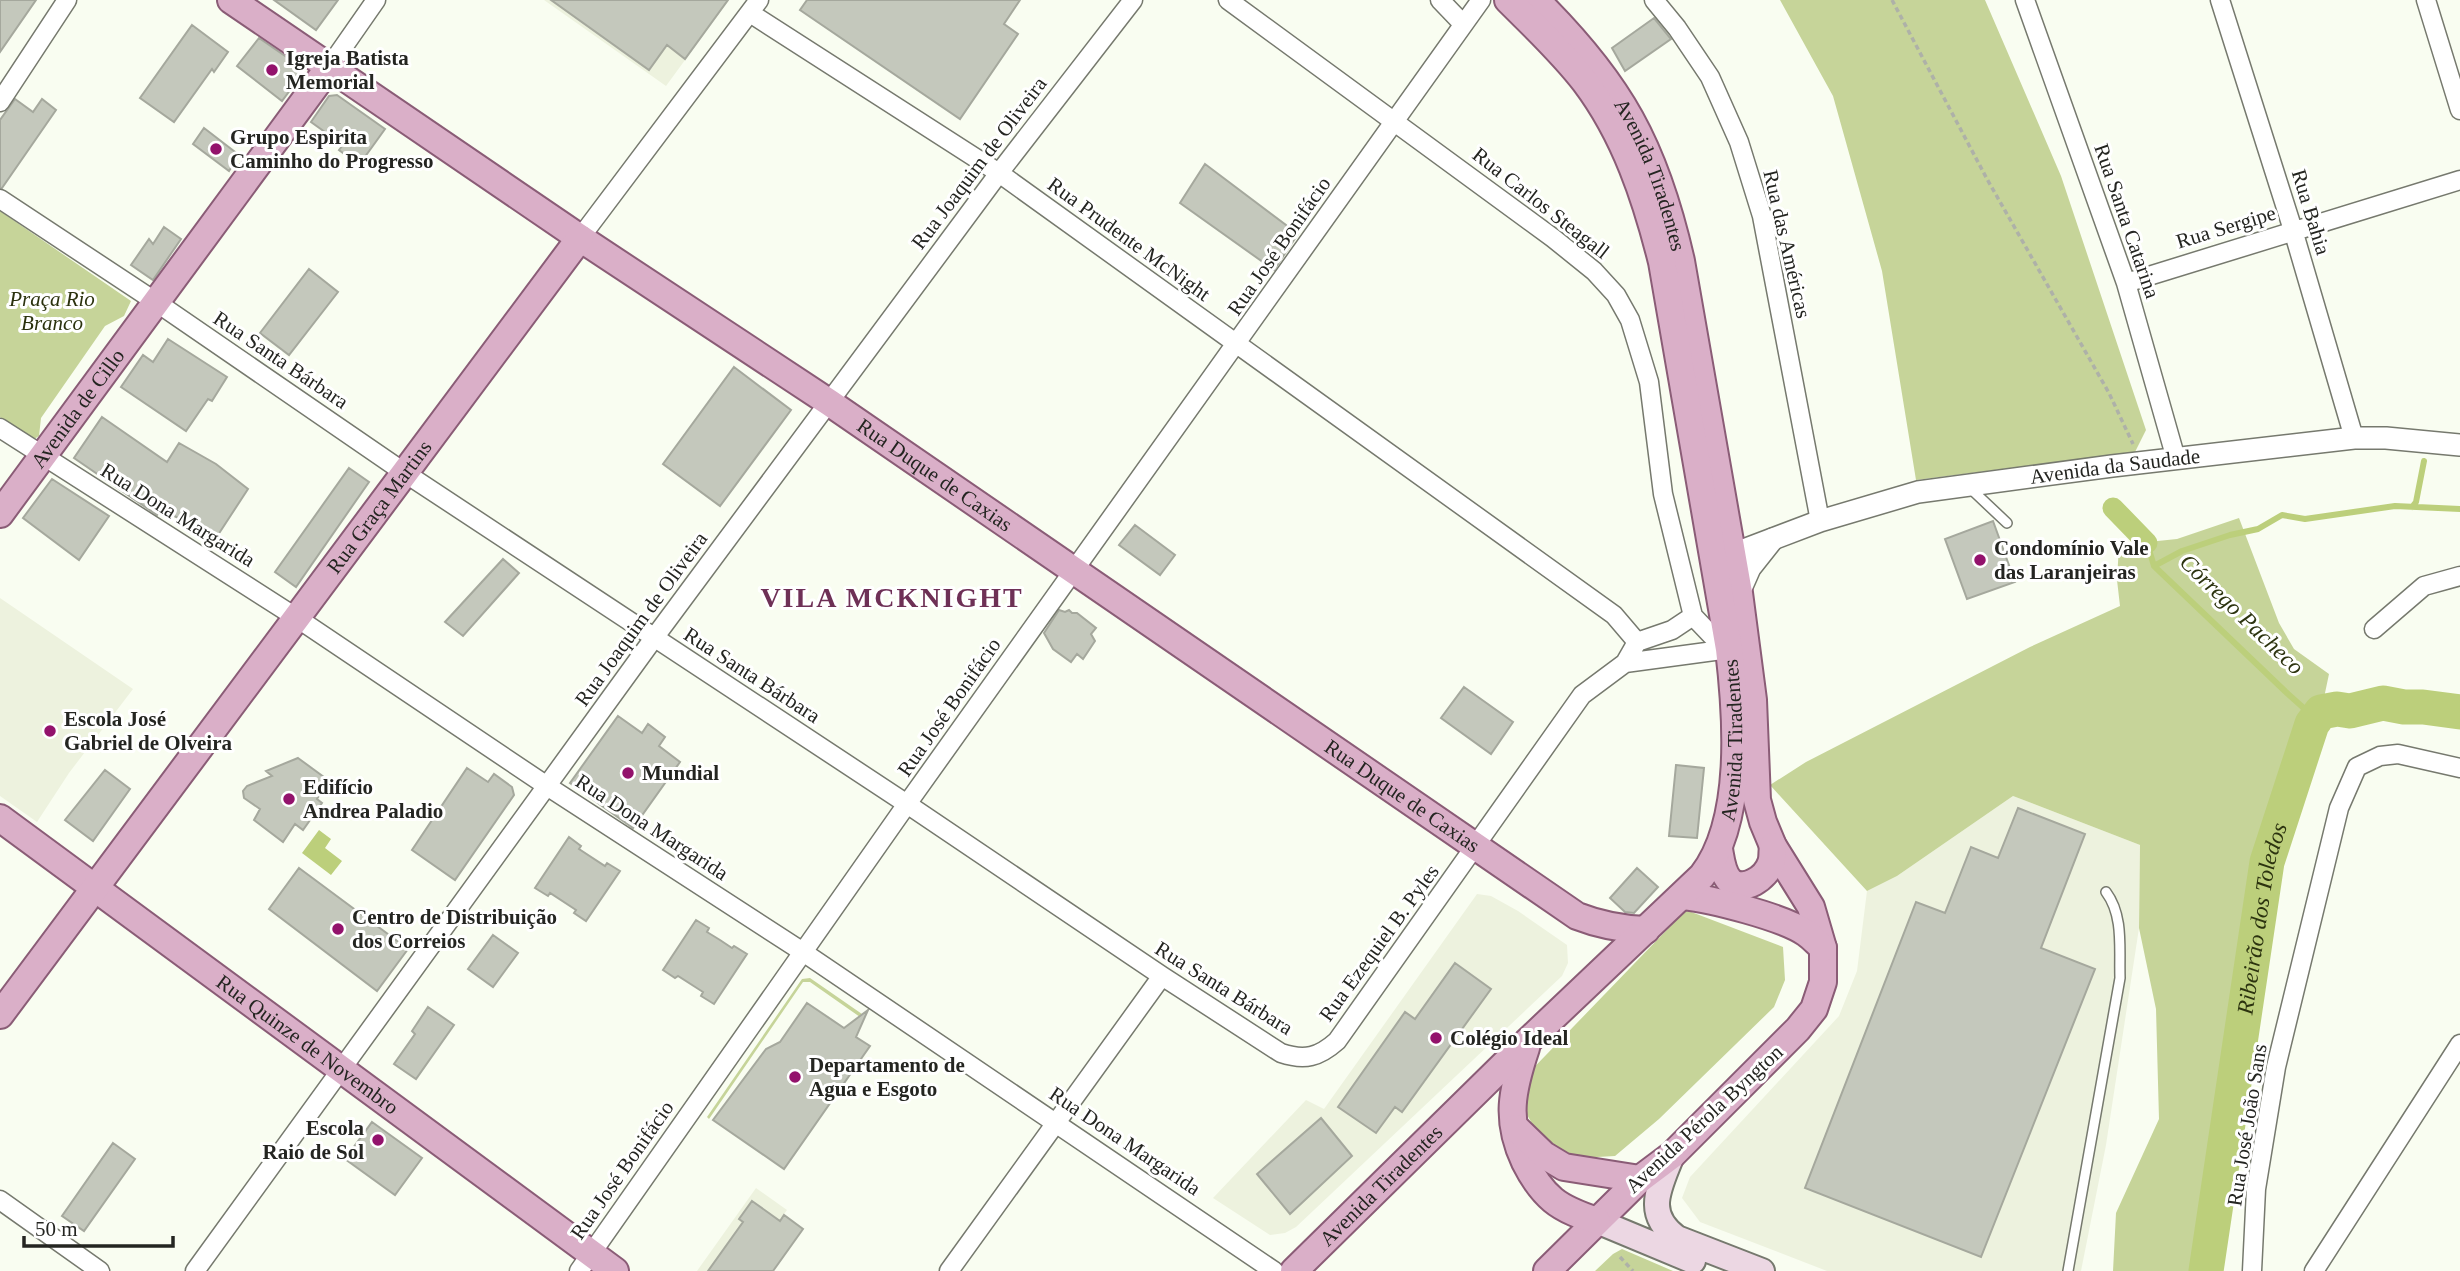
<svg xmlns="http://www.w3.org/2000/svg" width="2460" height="1271" viewBox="0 0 2460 1271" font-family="Georgia,serif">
<rect width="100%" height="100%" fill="#f9fdf1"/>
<path fill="#edf2de" d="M544,0H729L666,86Z
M0,598L133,689L69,773L37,822L0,796Z
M2013,796L2140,845L2139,928L2106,1145L2081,1271H1827L1700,1222L1682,1198L1690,1177L1839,1016L1857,971L1867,891L1897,876Z
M1477,894L1491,896L1518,911L1567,945L1568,963L1562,976L1296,1227L1285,1233L1270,1235L1213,1198L1306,1100L1324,1109Z
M756,1188L787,1210L743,1271H697Z"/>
<path fill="#c6d499" d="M1780,0H1985L2061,176L2146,430L2135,452L1916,480L1882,271L1833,96Z
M0,211L131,301L124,316L105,326L41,418L39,436L31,441L0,417Z
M2239,518L2279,623L2294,649L2329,674L2321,712L2312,724L2267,862L2206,1271H2113L2116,1213L2159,1119L2156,1009L2139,928L2140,845L2013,796L1897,876L1867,891L1770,785L1806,762L2030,647L2120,606L2117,580L2119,545L2177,539Z
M1686,910L1783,947L1785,980L1774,1007L1659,1119L1615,1156L1579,1158L1544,1145L1525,1111L1520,1082Z
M810,978L862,1014L860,1017L810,982H803L709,1119L707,1117L802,979Z
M1622,1249L1673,1271H1595L1613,1254Z"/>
<path fill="#bccf7b" d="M319,830L331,839L325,848L342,861L331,875L302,853Z"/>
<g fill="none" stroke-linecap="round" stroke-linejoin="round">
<path stroke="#bccf7b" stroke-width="6" d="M2412,507L2416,502L2424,461
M2113,508L2147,543L2154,566L2288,694L2307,711L2321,712
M2154,566L2182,551L2230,535L2258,529L2282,515L2305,519L2395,506L2460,509"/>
<path stroke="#bccf7b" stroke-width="21" d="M2113,508L2147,543"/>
<path stroke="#bccf7b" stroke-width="35" id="s1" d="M2206,1271L2267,862L2312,724L2321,712L2337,709L2350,711L2383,703L2404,707H2423L2460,712"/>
</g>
<path fill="#c4c8bc" stroke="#a5a89d" stroke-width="2" d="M0,0H36L0,52Z
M274,0H338L316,30Z
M551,0H728L685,59L667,45L649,70Z
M807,0H1020L1004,24L1018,34L960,119L800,10Z
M1654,18L1671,39L1625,71L1612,48Z
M192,25L228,52L214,72L212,69L174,122L140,98Z
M259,38L301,67L302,74L282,101L237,66Z
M337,95L385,129L359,165L339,150L343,145L311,122L329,96Z
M15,99L33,112L42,99L56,110L2,188H0V120Z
M204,128L239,155L229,171L193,144Z
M1205,164L1298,234L1274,270L1180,203Z
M164,227L181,239L153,280L131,265L149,239L153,244Z
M309,269L338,292L289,355L260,333Z
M168,339L227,377L212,401L208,399L186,431L121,387L143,355L153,362Z
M734,367L791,410L720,506L663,464Z
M102,417L167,462L179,443L216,464L248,489L216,538L161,509L157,515L74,458Z
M349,468L369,482L296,587L275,572Z
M52,479L109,516L79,560L23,518Z
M1993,521L2015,582L1967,599L1945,539Z
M1135,525L1175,555L1160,575L1119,545Z
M503,559L519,573L463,636L445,622Z
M1059,610L1065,612L1069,610L1072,613H1077L1096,628L1091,634L1095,641L1083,659L1077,654L1071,662L1053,649L1044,633Z
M1464,687L1513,722L1491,754L1441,718Z
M618,716L642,733L648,724L665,737L659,746L680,762L633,828L570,783Z
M298,758L328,780L317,799L322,803L303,830L295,824L283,842L254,820L260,809L244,798L243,791L247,786L272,776L266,771Z
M1676,765L1704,768L1697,838L1669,836Z
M467,768L488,782L494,774L512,787L514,795L455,880L412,850Z
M105,770L130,789L93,841L65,820Z
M2018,808L2085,834L2041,948L2095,969L1981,1257L1805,1188L1916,902L1945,913L1971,847L1998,858Z
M569,837L581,846L579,849L605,866L607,863L620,871L586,921L574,913L576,910L550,893L548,896L535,888Z
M299,868L408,949L377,991L269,909Z
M1637,868L1658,887L1634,913L1625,912L1610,898Z
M696,920L709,928L707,932L720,940L732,948L734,946L747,954L714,1004L701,996L703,992L678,976L675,978L663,970Z
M493,935L518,953L493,987L468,969Z
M1455,963L1491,989L1402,1112L1395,1107L1376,1133L1338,1107L1405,1012L1415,1019Z
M807,1003L844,1028L868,1010L856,1037L870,1046L784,1169L713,1120L766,1049L780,1042Z
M428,1007L454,1025L416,1079L394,1064L415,1034L412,1031Z
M1321,1118L1352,1156L1290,1214L1257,1174Z
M372,1122L422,1158L395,1195L345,1159Z
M113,1143L135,1159L84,1231L62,1216Z
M752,1201L780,1221L784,1215L803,1229L773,1271H708L743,1222L739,1219Z"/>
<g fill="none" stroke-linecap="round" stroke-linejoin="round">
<g stroke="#76796e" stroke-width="12">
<path id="service" d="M1971,489L2007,523
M2068,1271L2120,978C2119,949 2124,916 2106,892"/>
</g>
<g stroke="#76796e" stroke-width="21">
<path id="minor" d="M1228,0L1553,238L1594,271L1616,295L1630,320L1649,382L1663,494L1693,616L1714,638L1729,649
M1440,0L1463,24
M1654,0L1677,28L1710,77L1739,142L1762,216L1820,521
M2025,0L2126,283L2176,459
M2220,0L2293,230L2354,438
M2426,0L2460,110
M750,13L999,173L1614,615L1637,642
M330,66L376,0
M0,102L67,0
M0,199L156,302L405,473L907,804L1162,976L1281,1053C1305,1061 1319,1057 1337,1041L1582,695L1625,663L1637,642
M580,238L759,0
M2126,283L2460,180
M0,428L297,618L547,786L803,952L1274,1271
M2374,629L2424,586L2460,576
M1637,642L1672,630L1693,616
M1625,663L1729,649
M0,1200L100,1271
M195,1271L654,638L999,173L1133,0
M579,1271L907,804L1481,0
M949,1271L1162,976
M2252,1271L2256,1189L2276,1067L2339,808L2357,767L2380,756L2398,754L2460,768
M2314,1271L2460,1044"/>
</g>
<g stroke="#76796e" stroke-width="24">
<g id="tertiary">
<path id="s2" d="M1733,554L1820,521L1918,492L2112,466L2354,438H2386L2460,445"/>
<path d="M1739,593L1750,568L1773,539"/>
</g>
</g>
<g stroke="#76796e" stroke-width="28">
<path id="secondary" d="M1672,1155C1660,1187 1643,1213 1677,1238L1762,1271
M1597,1221L1693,1261"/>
</g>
<g stroke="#8a5c76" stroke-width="30">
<g id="primary">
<path id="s3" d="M231,0L580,238L830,403L1577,916C1600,925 1621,929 1646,930"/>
<path id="s4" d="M1536,0C1620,83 1655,146 1681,261L1739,593L1753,700L1757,800L1763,822L1773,846L1811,907L1823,948V982L1814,1009L1798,1029L1672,1155L1640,1179L1547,1271"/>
<path id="s5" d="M0,514L330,66"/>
<path id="s6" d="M0,818L615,1271"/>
<path d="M1719,849C1721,860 1722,873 1730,881C1744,893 1766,878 1771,863C1773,858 1772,852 1773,846"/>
<path d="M1683,896C1711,899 1783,917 1806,933C1812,937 1817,943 1823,948"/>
<path id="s7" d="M0,1015L580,238"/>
<path d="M1526,1048C1512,1090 1505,1120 1525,1162C1532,1176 1541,1190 1553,1200C1565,1210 1582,1216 1597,1221"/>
<path d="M1516,1128L1544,1155L1564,1167L1640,1179"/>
<path id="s8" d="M1294,1271L1527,1042L1702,876C1745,821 1737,716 1729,649L1662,262C1646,198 1625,135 1585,82C1562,52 1534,26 1508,0"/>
</g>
</g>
<path stroke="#aeb1a8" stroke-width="3.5" stroke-dasharray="5 3.5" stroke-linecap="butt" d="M1892,0L1987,179L2109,393L2133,444
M1620,1257L1633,1271"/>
<use href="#service" stroke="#fff" stroke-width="9"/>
<use href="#minor" stroke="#fff" stroke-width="18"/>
<use href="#tertiary" stroke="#fff" stroke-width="21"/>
<use href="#secondary" stroke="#ecd7e3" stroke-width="24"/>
<use href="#primary" stroke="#daafc8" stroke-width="26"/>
</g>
<g fill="#93126c" stroke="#fff" stroke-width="2.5">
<circle cx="272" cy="70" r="7"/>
<circle cx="216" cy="149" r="7"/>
<circle cx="1980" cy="560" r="7"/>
<circle cx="50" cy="731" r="7"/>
<circle cx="628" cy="773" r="7"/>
<circle cx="289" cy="799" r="7"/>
<circle cx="338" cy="929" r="7"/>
<circle cx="1436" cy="1038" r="7"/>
<circle cx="795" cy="1077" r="7"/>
<circle cx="378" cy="1140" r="7"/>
</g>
<g text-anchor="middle" stroke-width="6" stroke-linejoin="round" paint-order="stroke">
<g font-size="21" font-weight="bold" fill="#242521" stroke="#fff" text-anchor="start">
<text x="286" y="65">Igreja Batista<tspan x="286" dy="24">Memorial</tspan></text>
<text x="230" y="144">Grupo Espirita<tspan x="230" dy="24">Caminho do Progresso</tspan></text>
<text x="1994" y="555">Condomínio Vale<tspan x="1994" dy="24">das Laranjeiras</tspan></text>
<text x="64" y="726">Escola José<tspan x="64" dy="24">Gabriel de Olveira</tspan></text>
<text x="642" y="780">Mundial</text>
<text x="303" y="794">Edifício<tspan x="303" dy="24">Andrea Paladio</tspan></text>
<text x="352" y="924">Centro de Distribuição<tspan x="352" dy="24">dos Correios</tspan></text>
<text x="1450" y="1045">Colégio Ideal</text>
<text x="809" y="1072">Departamento de<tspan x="809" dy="24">Agua e Esgoto</tspan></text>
<text x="364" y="1135" text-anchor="end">Escola<tspan x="364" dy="24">Raio de Sol</tspan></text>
</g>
<g font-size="21" fill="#242521" stroke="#fff">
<text transform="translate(979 163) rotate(-53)" y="7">Rua Joaquim de Oliveira</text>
<text dy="7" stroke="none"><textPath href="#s4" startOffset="212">Avenida Tiradentes</textPath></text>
<text transform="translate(1541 203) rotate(38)" y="7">Rua Carlos Steagall</text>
<text transform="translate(2311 212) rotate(73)" y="7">Rua Bahia</text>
<text transform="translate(2127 221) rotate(71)" y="7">Rua Santa Catarina</text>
<text transform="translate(2226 227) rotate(-17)" y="7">Rua Sergipe</text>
<text transform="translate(1129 239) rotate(36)" y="7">Rua Prudente McNight</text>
<text transform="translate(1787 244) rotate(77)" y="7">Rua das Américas</text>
<text transform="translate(1279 246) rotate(-55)" y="7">Rua José Bonifácio</text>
<text transform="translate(281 360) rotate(34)" y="7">Rua Santa Bárbara</text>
<text dy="7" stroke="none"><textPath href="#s5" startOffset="131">Avenida de Cillo</textPath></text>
<text dy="7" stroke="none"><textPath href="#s2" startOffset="394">Avenida da Saudade</textPath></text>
<text dy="7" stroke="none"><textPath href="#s3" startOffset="849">Rua Duque de Caxias</textPath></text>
<text dy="7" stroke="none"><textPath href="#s7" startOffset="634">Rua Graça Martins</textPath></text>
<text transform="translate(178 515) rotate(32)" y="7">Rua Dona Margarida</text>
<text transform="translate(641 619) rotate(-54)" y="7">Rua Joaquim de Oliveira</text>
<text transform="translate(752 675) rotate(33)" y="7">Rua Santa Bárbara</text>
<text transform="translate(949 707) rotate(-55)" y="7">Rua José Bonifácio</text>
<text dy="7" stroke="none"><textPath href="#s8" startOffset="710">Avenida Tiradentes</textPath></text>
<text dy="7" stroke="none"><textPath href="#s3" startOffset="1416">Rua Duque de Caxias</textPath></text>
<text transform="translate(652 827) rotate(33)" y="7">Rua Dona Margarida</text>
<text transform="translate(1379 943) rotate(-54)" y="7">Rua Ezequiel B. Pyles</text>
<text transform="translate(1224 988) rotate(32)" y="7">Rua Santa Bárbara</text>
<text dy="7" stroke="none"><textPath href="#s6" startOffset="382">Rua Quinze de Novembro</textPath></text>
<text transform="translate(1704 1119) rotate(-43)" y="7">Avenida Pérola Byngton</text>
<text transform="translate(2247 1125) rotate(-81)" y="7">Rua José João Sans</text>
<text transform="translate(1125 1141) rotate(34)" y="7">Rua Dona Margarida</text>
<text transform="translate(622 1170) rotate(-55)" y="7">Rua José Bonifácio</text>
<text dy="7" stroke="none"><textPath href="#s8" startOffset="122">Avenida Tiradentes</textPath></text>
</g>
<g font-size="21" font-style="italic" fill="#2b320e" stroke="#fff">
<text x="52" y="306">Praça Rio<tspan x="52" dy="24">Branco</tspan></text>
</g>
<g font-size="23" font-style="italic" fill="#2c330f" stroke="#fff">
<text transform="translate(2242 614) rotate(44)" y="8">Córrego Pacheco</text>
<text dy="8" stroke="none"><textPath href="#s1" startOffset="357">Ribeirão dos Toledos</textPath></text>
</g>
<g font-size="28" font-weight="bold" letter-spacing="2" fill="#6e3056" stroke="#fff">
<text x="892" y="607">VILA MCKNIGHT</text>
</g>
</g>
<path d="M24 1236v10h149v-10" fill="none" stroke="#242521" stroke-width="3.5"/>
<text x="35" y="1236" font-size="21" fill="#242521" stroke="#ffffff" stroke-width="5" paint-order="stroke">50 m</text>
</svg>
